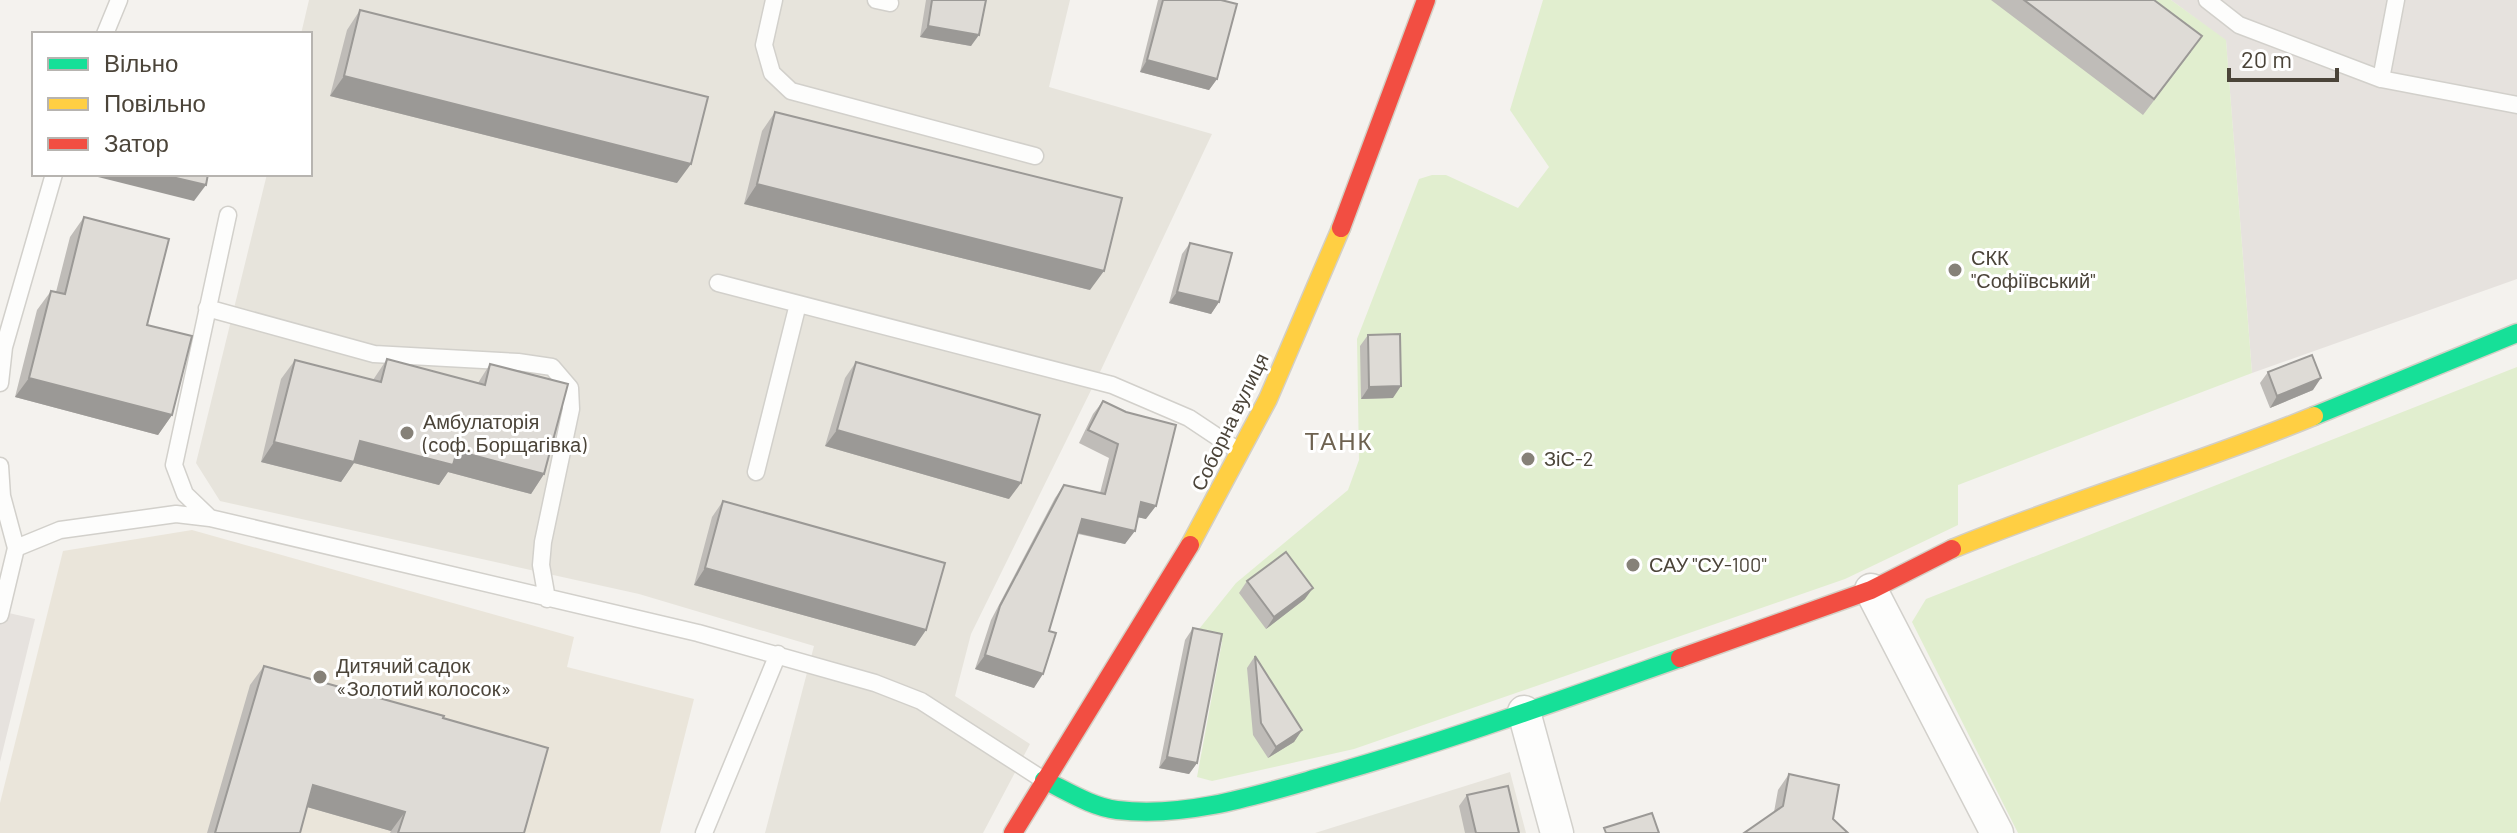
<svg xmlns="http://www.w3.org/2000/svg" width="2517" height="833" viewBox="0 0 2517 833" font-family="Barlow,sans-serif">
<rect width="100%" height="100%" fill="#f4f2ee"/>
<path fill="#e7e4dc" d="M309,0H1070L1049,87L1212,134L1100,372L971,634L955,696L1030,744L983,833H765L814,646L639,594L220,501L196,463L267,174H310V34H301Z
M1510,772L1526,833H1315Z"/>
<path fill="#e6e2de" d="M2171,0H2517V279L2252,373L2226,41Z
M0,611L35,619L0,762Z"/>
<path fill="#eae5da" d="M192,530L574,637L567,667L694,699L660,833H0V803L63,551Z"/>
<path fill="#e1eecf" d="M1543,0H2171L2226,40L2252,373L1958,485V525L1845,579L1354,749L1212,781L1197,777L1222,642L1195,634L1236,583L1348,490L1359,460L1357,339L1419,179L1432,175H1446L1518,208L1549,167L1510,110Z
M2517,367V833H2018L1912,622L1926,599Z"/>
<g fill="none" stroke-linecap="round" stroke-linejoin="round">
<g stroke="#d2d0cb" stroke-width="19">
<path id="lane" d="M774,0L764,45L772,73L791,91L1035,156
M876,0L890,3
M2207,0L2239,25L2381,79
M2396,0L2381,79L2517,105
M105,34L119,0
M718,283L1112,385L1189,418L1240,452
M207,308L374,354L518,362L552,367L570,388L571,409L543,542L541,565L547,599
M0,383L4,347L54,174
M0,466L2,496L16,548
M756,472L798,304
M210,518L185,494L174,465L228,215
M0,615L16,548L60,530L176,514L210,518L698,633L875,683L921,701L1042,779
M704,833L778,654"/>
</g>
<g stroke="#d2d0cb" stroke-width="35">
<path id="street" d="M1871,590L1997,833
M1524,712L1557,833"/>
</g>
<g stroke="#d3cfc5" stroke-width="21">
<path id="fast" d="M2314,416L2517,333
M1044,780C1067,791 1092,807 1117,810C1186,818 1255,796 1321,777C1442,743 1561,700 1680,658"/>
</g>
<g stroke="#d3cfc5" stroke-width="21">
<path id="slow" d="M1190,545L1268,399L1341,228
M1952,549C2071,500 2195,465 2314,416"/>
</g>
<g stroke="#d3cfc5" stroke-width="21">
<path id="jam" d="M1341,228L1426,0
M1680,658L1871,590L1952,549
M1013,833L1190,545"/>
</g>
<use href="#lane" stroke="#fdfdfc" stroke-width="16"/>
<use href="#street" stroke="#fdfdfc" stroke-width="32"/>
<use href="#fast" stroke="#16e098" stroke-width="18"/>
<use href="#slow" stroke="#ffcf43" stroke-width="18"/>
<use href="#jam" stroke="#f24e42" stroke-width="18"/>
</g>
<path fill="#bfbcb8" d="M926,0H986L971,46L920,37Z
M1158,0H1221L1217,79L1209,90L1140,72Z
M1991,0H2154L2191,52L2143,115Z
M360,10L677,183L330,96L347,30Z
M775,112L1090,290L744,204L762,131Z
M84,217L147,325L172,415L158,435L15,397L37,310L51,291L56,292L70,237Z
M1190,243L1219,302L1211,314L1169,303L1182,254Z
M1368,335L1393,398L1361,399L1360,346Z
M387,359L478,383L490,364L544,474L531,494L448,472L439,485L354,463L341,482L261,462L281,379L295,360L373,380Z
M856,362L1009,499L825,446L845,378Z
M2268,372L2313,390L2270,408L2260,383Z
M1103,401L1146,519L1138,517L1125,544L1078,534L1049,631L1034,688L975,669L991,620L1055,498L1064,485L1100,493L1109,458L1079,443L1093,414Z
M723,501L926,630L915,646L694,585L712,517Z
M1247,581L1305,599L1266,629L1239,593Z
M1193,628L1197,763L1189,774L1159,768L1185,640Z
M1255,656L1302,730L1294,742L1268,758L1253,735L1247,668Z
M264,666L443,718L524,833H390L391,831L307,807L300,833H207L250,685Z
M1789,774L1839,785L1774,812L1778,790Z
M1467,795L1519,833H1465L1459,806Z"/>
<path fill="#9b9996" d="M928,26L979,35L971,46L920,37Z
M1147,60L1217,79L1209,90L1140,72Z
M344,76L691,164L677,183L330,96Z
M86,174H159L206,185L194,201Z
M757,184L1104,271L1090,290L744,204Z
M1177,292L1219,302L1211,314L1169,303Z
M29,378L172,415L158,435L15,397Z
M2321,378L2313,390L2270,408L2277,396Z
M1401,386L1393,398L1361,399L1369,387Z
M837,430L1021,483L1009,499L825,446Z
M360,441L457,451L544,474L531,494L448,472L439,485L354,463L341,482L261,462L274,442Z
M1141,502L1156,506L1146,519L1132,516Z
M1082,519L1135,531L1125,544L1073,532Z
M705,568L926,630L915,646L694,585Z
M1313,588L1305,599L1266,629L1274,617Z
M985,655L1043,674L1034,688L975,669Z
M1302,730L1294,742L1268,758L1276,747Z
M1167,757L1197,763L1189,774L1159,768Z
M313,785L405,812L391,831L300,805Z"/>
<path fill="#dedbd6" stroke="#9b9996" stroke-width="2" d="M932,0H986L979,35L928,26Z
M1163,0H1221L1237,4L1217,79L1147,60Z
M2024,0H2154L2202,36L2154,99Z
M360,10L708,97L691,164L344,76Z
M775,112L1122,198L1104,271L757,184Z
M159,174H208L206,185Z
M84,217L169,239L147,325L192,336L172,415L29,378L51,291L65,294Z
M1190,243L1232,253L1219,302L1177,292Z
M1400,334L1401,386L1369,387L1368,335Z
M2312,355L2321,378L2277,396L2268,372Z
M387,359L485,385L490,364L568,384L544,474L457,451L453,465L360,441L354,462L274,442L295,360L381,382Z
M856,362L1040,415L1021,483L837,430Z
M1103,401L1126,412L1176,425L1156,506L1141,502L1135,531L1082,519L1049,631L1056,633L1043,674L985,655L1000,606L1064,485L1105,494L1118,444L1088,430Z
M723,501L945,563L926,630L705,568Z
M1286,552L1313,588L1274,617L1247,581Z
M1193,628L1222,634L1197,763L1167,757Z
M1255,656L1302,730L1276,747L1261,723Z
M264,666L444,716L443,718L548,748L524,833H398L405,812L313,785L300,833H215Z
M1789,774L1839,785L1833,819L1848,833H1744L1783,806Z
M1508,786L1519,833H1476L1467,795Z
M1652,813L1659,833H1606L1604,828Z"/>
<g fill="#868178" stroke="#fff" stroke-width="3">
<circle cx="1955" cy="270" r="8"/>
<circle cx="407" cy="433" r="8"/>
<circle cx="1528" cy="459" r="8"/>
<circle cx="1633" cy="565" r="8"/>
<circle cx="320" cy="677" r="8"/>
</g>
<g text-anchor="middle" stroke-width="6" stroke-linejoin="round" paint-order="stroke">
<g font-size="20" fill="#4b4439" stroke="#fff" text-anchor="start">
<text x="1971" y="265">СКК<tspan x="1971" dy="23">"Софіївський"</tspan></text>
<text x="423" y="429">Амбулаторія<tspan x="423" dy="23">(соф. Борщагівка)</tspan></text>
<text x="1544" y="466">ЗіС-2</text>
<text x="1649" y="572">САУ "СУ-100"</text>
<text x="336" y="673">Дитячий садок<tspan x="336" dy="23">«Золотий колосок»</tspan></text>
</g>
<g font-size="20" fill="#4b4439" stroke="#fff">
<text transform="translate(1230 422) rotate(-64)" y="7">Соборна вулиця</text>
</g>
<g font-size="24" letter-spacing="2" fill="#6e6250" stroke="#fff">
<text x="1339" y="450">ТАНК</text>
</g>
</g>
<rect x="32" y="32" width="280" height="144" fill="#ffffff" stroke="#b7b4b0" stroke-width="2"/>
<rect x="48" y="58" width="40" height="12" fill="#16e098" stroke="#b7b4b0" stroke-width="2"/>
<text x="104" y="72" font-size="24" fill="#4b4439">Вільно</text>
<rect x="48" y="98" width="40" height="12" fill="#ffcf43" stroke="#b7b4b0" stroke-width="2"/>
<text x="104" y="112" font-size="24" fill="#4b4439">Повільно</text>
<rect x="48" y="138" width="40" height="12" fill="#f24e42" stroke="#b7b4b0" stroke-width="2"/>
<text x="104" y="152" font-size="24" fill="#4b4439">Затор</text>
<path d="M2229 68v12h108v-12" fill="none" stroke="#4b4439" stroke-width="4"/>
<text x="2241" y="68" font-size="24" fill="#4b4439" stroke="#ffffff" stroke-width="6" paint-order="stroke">20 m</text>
</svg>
